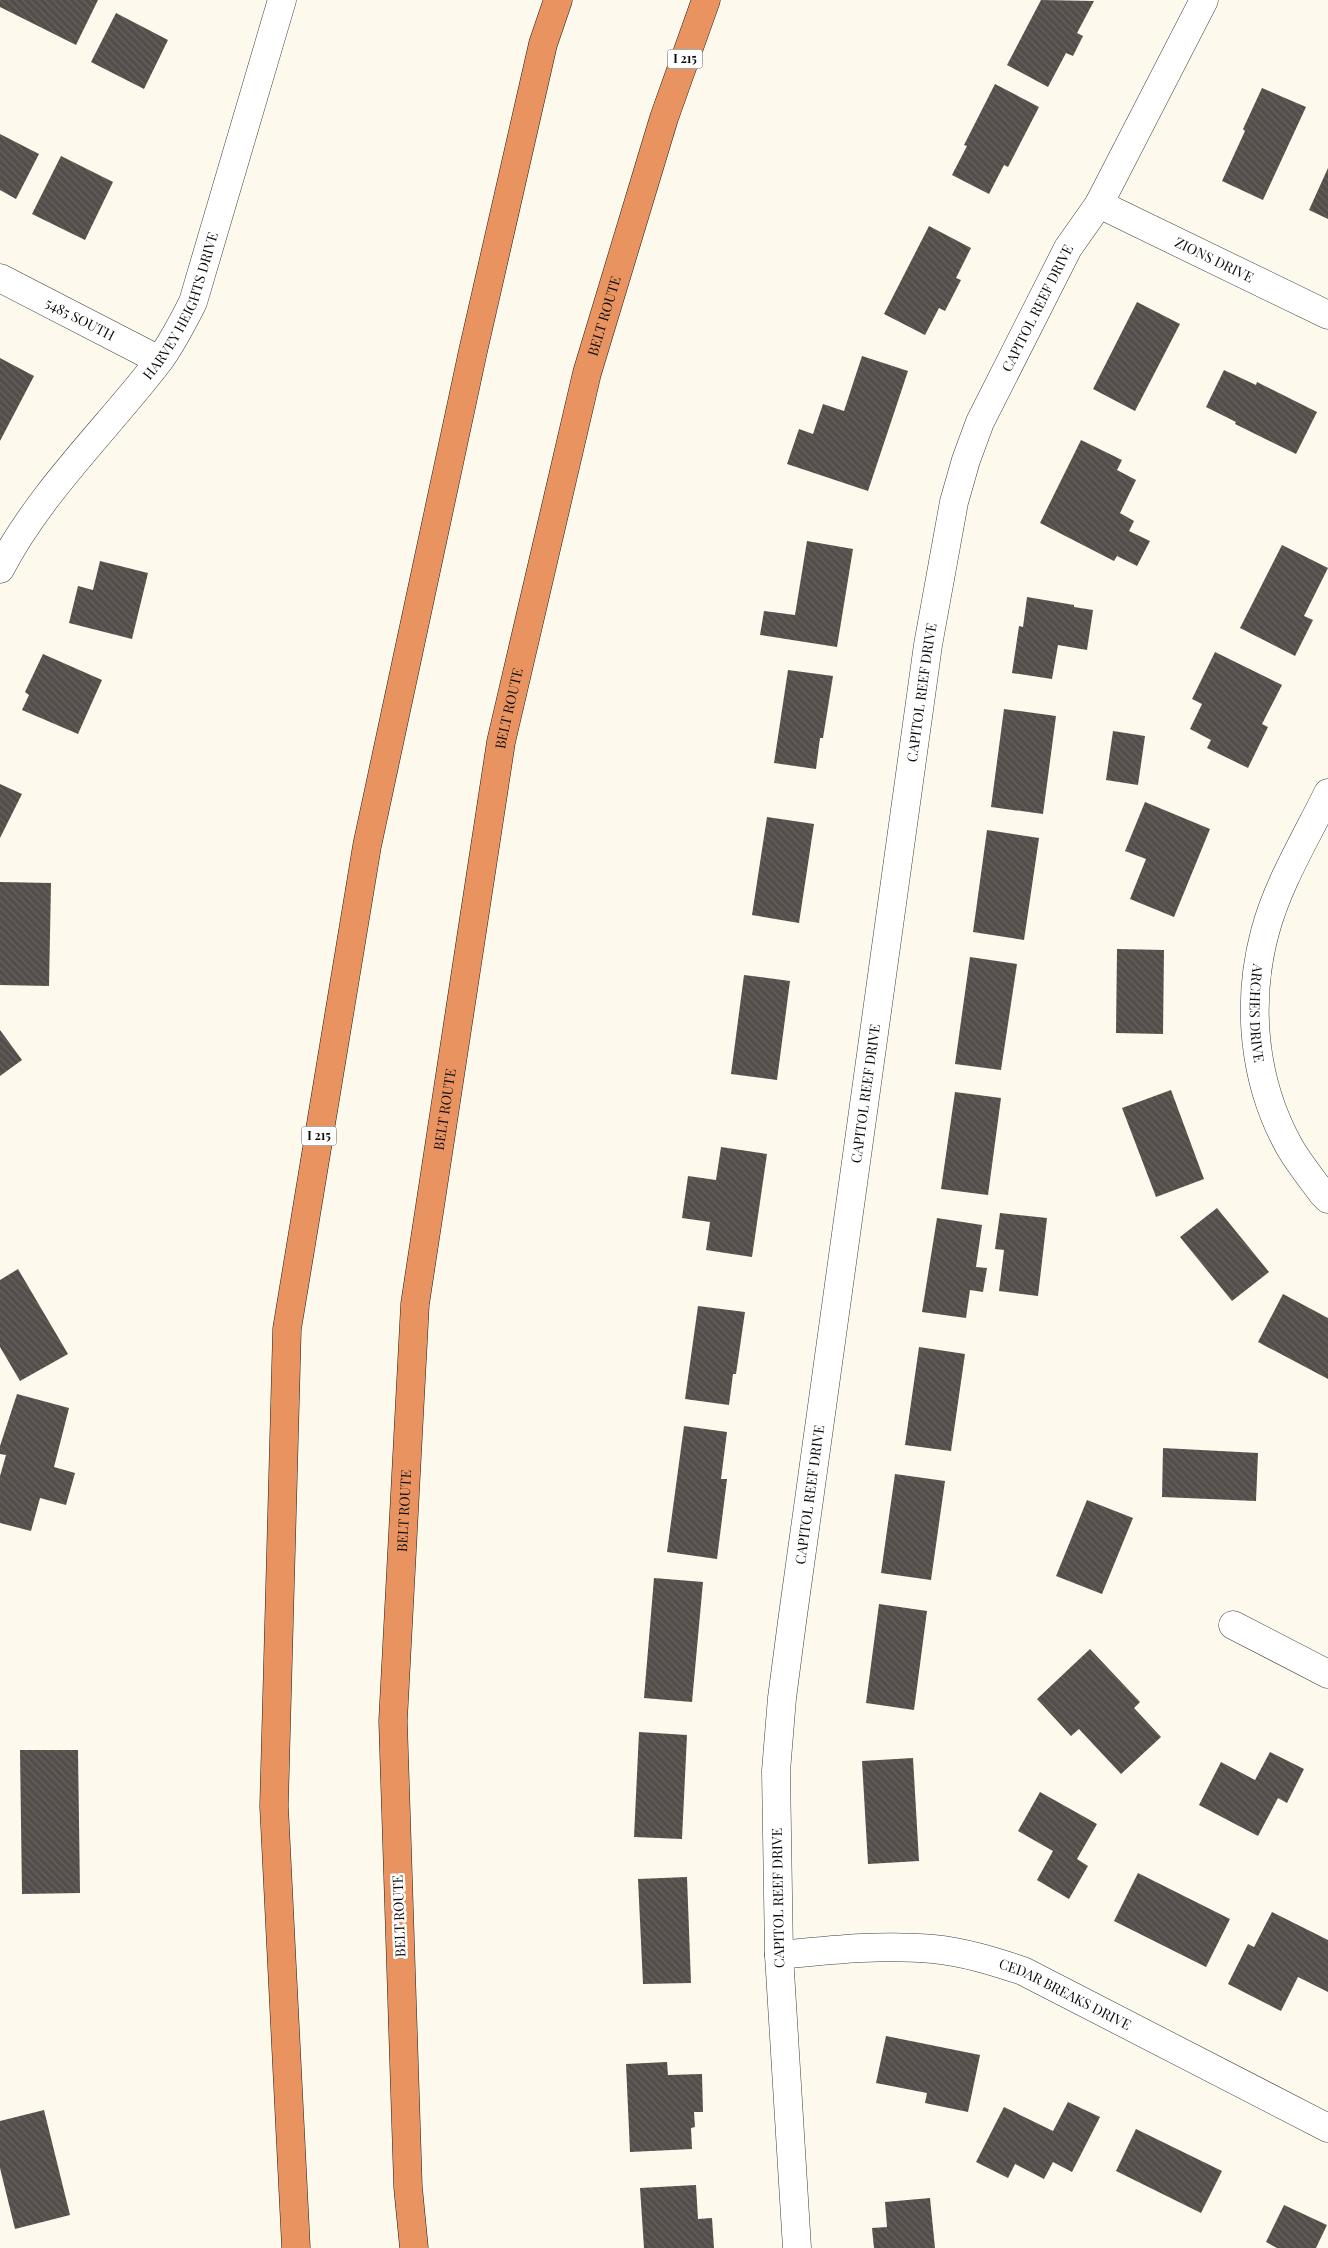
<svg xmlns="http://www.w3.org/2000/svg" width="1328" height="2248" viewBox="0 0 1328 2248" font-family="'Playfair Display',serif">
<defs>
<pattern id="building-back-hatch" width="6" height="6" patternUnits="userSpaceOnUse" patternTransform="scale(1.25)"><rect width="6" height="6" fill="#544d4a"/><path d="M-1 5l2 2M0 0l6 6M5-1l2 2" fill="none" stroke="#686260"/></pattern>
</defs>
<rect width="100%" height="100%" fill="#fef9ed"/>
<path fill="url(#building-back-hatch)" d="M0,0H98L76,45L0,7Z
M1041,0L1094,1L1077,33L1083,36L1073,56L1066,53L1048,87L1007,65Z
M116,13L168,40L144,89L91,62Z
M995,84L1039,107L1008,167L1004,165L989,194L952,175L967,146L964,145Z
M1262,88L1306,107L1263,200L1222,181L1245,131L1243,129Z
M0,134L39,154L16,199L0,190Z
M61,156L113,182L85,240L32,214Z
M1328,168V219L1309,210Z
M929,226L971,248L956,278L961,280L945,311L939,308L925,335L884,314Z
M1137,302L1180,324L1135,411L1093,389Z
M862,356L908,371L868,491L787,464L799,429L813,434L823,404L844,411Z
M0,358L34,376L0,441Z
M1224,370L1256,385L1257,382L1317,412L1296,454L1235,424L1236,422L1206,407Z
M1081,440L1122,460L1117,470L1136,480L1120,513L1134,521L1129,531L1150,541L1137,566L1117,556L1114,561L1040,523Z
M807,541L853,549L837,647L760,635L764,611L795,615Z
M1282,545L1328,568L1304,616L1313,620L1295,656L1240,628Z
M100,561L148,573L132,639L69,623L78,586L93,590Z
M1027,597L1074,605V607L1093,610L1087,650L1058,645L1052,679L1012,673L1019,626L1023,627Z
M1215,652L1282,685L1262,724L1268,727L1248,768L1207,748L1211,740L1190,729L1202,704L1192,699Z
M43,654L102,680L78,734L22,710L29,695L25,692Z
M788,670L833,676L823,738H820L816,769L774,763Z
M1004,709L1056,716L1043,814L991,807Z
M1113,731L1145,736L1138,785L1106,780Z
M0,784L22,794L0,838Z
M1145,802L1210,829L1174,917L1130,899L1146,859L1125,851Z
M767,817L814,824L799,923L752,915Z
M987,830L1039,838L1024,940L973,932Z
M0,882L51,883L49,986L0,985Z
M1117,949L1164,950L1163,1034L1116,1033Z
M970,957L1017,964L1001,1070L955,1064Z
M744,975L790,981L777,1080L731,1074Z
M0,1030L22,1060L0,1076Z
M1171,1090L1204,1179L1156,1197L1122,1108Z
M955,1092L1001,1098L988,1195L941,1189Z
M721,1147L767,1154L752,1257L706,1250L710,1222L682,1218L688,1176L716,1180Z
M1217,1208L1269,1272L1232,1301L1180,1237Z
M1000,1213L1047,1218L1038,1296L999,1291L1004,1250L995,1249Z
M937,1218L982,1225L976,1267L987,1268L983,1292L970,1290L966,1318L922,1312Z
M18,1269L68,1354L20,1381L0,1347V1280Z
M1283,1294L1328,1318V1379L1258,1342Z
M698,1306L745,1312L736,1374H733L729,1405L685,1399Z
M919,1347L965,1354L951,1451L905,1445Z
M17,1394L69,1408L54,1467L75,1473L66,1505L40,1498L31,1531L0,1523V1476L6,1455L0,1454V1446Z
M684,1426L727,1432L721,1479H727L717,1559L667,1552Z
M1163,1448L1258,1453L1256,1501L1162,1497Z
M895,1474L945,1481L931,1580L881,1573Z
M1087,1500L1133,1518L1102,1594L1056,1576Z
M654,1578L703,1582L692,1702L644,1698Z
M879,1604L927,1611L914,1710L866,1703Z
M1090,1649L1140,1702L1134,1708L1161,1737L1121,1774L1079,1729L1071,1736L1037,1699Z
M639,1732L687,1735L682,1839L634,1837Z
M20,1750H78L80,1893L22,1894Z
M1270,1752L1304,1769L1287,1803L1278,1798L1258,1836L1199,1805L1221,1762L1255,1780Z
M913,1758L919,1861L868,1864L862,1761Z
M1040,1792L1097,1824L1077,1859L1088,1866L1069,1899L1037,1880L1053,1851L1018,1831Z
M1138,1873L1230,1919L1206,1967L1114,1921Z
M687,1877L691,1983L643,1984L638,1879Z
M1272,1912L1328,1940V1992L1298,1977L1281,2011L1228,1984L1248,1944L1254,1947Z
M886,2036L980,2055L968,2112L925,2103L927,2093L876,2083Z
M667,2062L668,2075L702,2074L703,2112H694L695,2127L691,2128L692,2149L630,2152L626,2064Z
M1068,2102L1100,2117L1072,2172L1053,2162L1044,2179L1015,2164L1008,2178L976,2162L1004,2107L1053,2131Z
M44,2110L70,2215L15,2229L0,2168V2121Z
M1136,2129L1222,2171L1201,2213L1116,2171Z
M696,2185L698,2219L712,2218L714,2248H644L640,2188Z
M930,2198L935,2248H874L872,2228L887,2227L885,2202Z
M1284,2205L1327,2225L1316,2248H1277L1266,2242Z"/>
<g fill="none" stroke-linecap="round" stroke-linejoin="round">
<g stroke="#3f3f3f" stroke-width="29">
<g id="minor">
<path id="s1" d="M1099,204L1328,315"/>
<path id="s2" d="M0,278L159,360"/>
<path id="s3" d="M0,569C41,491 106,430 159,361C172,343 183,322 193,302L282,0"/>
<path id="s4" d="M1328,793C1306,838 1278,883 1265,932C1246,1003 1253,1081 1289,1146C1298,1162 1311,1178 1322,1193L1328,1199"/>
<path d="M1233,1625L1328,1674"/>
<path id="s5" d="M779,1955C830,1950 882,1944 933,1949C964,1952 993,1961 1023,1971L1328,2128"/>
<path id="s6" d="M797,2248L779,1955L776,1771L782,1698L792,1622L928,645L954,502L966,460L980,422L1068,248L1099,204L1204,0"/>
</g>
</g>
<g stroke="#1d1d1d" stroke-width="29">
<g id="highway">
<path d="M296,2248L274,1806L287,1329L367,846L473,351L543,44L558,0"/>
<path id="s7" d="M414,2248L408,2187L393,1721L415,1304L501,742L587,373L664,118L706,0"/>
</g>
</g>
<use href="#minor" stroke="#fff" stroke-width="28"/>
<use href="#highway" stroke="#e99360" stroke-width="28"/>
</g>
<g text-anchor="middle" stroke-width="5" stroke-linejoin="round" paint-order="stroke">
<g fill="#fff" stroke="#555" stroke-width="1">
<rect x="667.5" y="49.5" width="35" height="19" rx="4"/>
<rect x="301.5" y="1126.5" width="35" height="19" rx="4"/>
</g>
<g font-size="12" font-weight="bold" fill="#0c0c0c">
<text x="685" y="63">I 215</text>
<text x="319" y="1140">I 215</text>
</g>
<g font-size="14" fill="#0c0c0c" stroke="#fff">
<text dy="5" stroke="none"><textPath href="#s1" startOffset="128">ZIONS DRIVE</textPath></text>
<text dy="5" stroke="none"><textPath href="#s3" startOffset="322">HARVEY HEIGHTS DRIVE</textPath></text>
<text dy="5" stroke="none"><textPath href="#s6" startOffset="1971">CAPITOL REEF DRIVE</textPath></text>
<text dy="5" stroke="none"><textPath href="#s7" startOffset="1952">BELT ROUTE</textPath></text>
<text dy="5" stroke="none"><textPath href="#s2" startOffset="90">5485 SOUTH</textPath></text>
<text dy="5" stroke="none"><textPath href="#s6" startOffset="1566">CAPITOL REEF DRIVE</textPath></text>
<text dy="5" stroke="none"><textPath href="#s7" startOffset="1548">BELT ROUTE</textPath></text>
<text dy="5" stroke="none"><textPath href="#s4" startOffset="235">ARCHES DRIVE</textPath></text>
<text dy="5" stroke="none"><textPath href="#s6" startOffset="1161">CAPITOL REEF DRIVE</textPath></text>
<text dy="5" stroke="none"><textPath href="#s7" startOffset="1142">BELT ROUTE</textPath></text>
<text dy="5" stroke="none"><textPath href="#s6" startOffset="756">CAPITOL REEF DRIVE</textPath></text>
<text dy="5" stroke="none"><textPath href="#s7" startOffset="738">BELT ROUTE</textPath></text>
<text transform="translate(778 1898) rotate(-91)" y="5">CAPITOL REEF DRIVE</text>
<text transform="translate(399 1916) rotate(-92)" y="5">BELT ROUTE</text>
<text dy="5" stroke="none"><textPath href="#s5" startOffset="295">CEDAR BREAKS DRIVE</textPath></text>
</g>
</g>
</svg>
